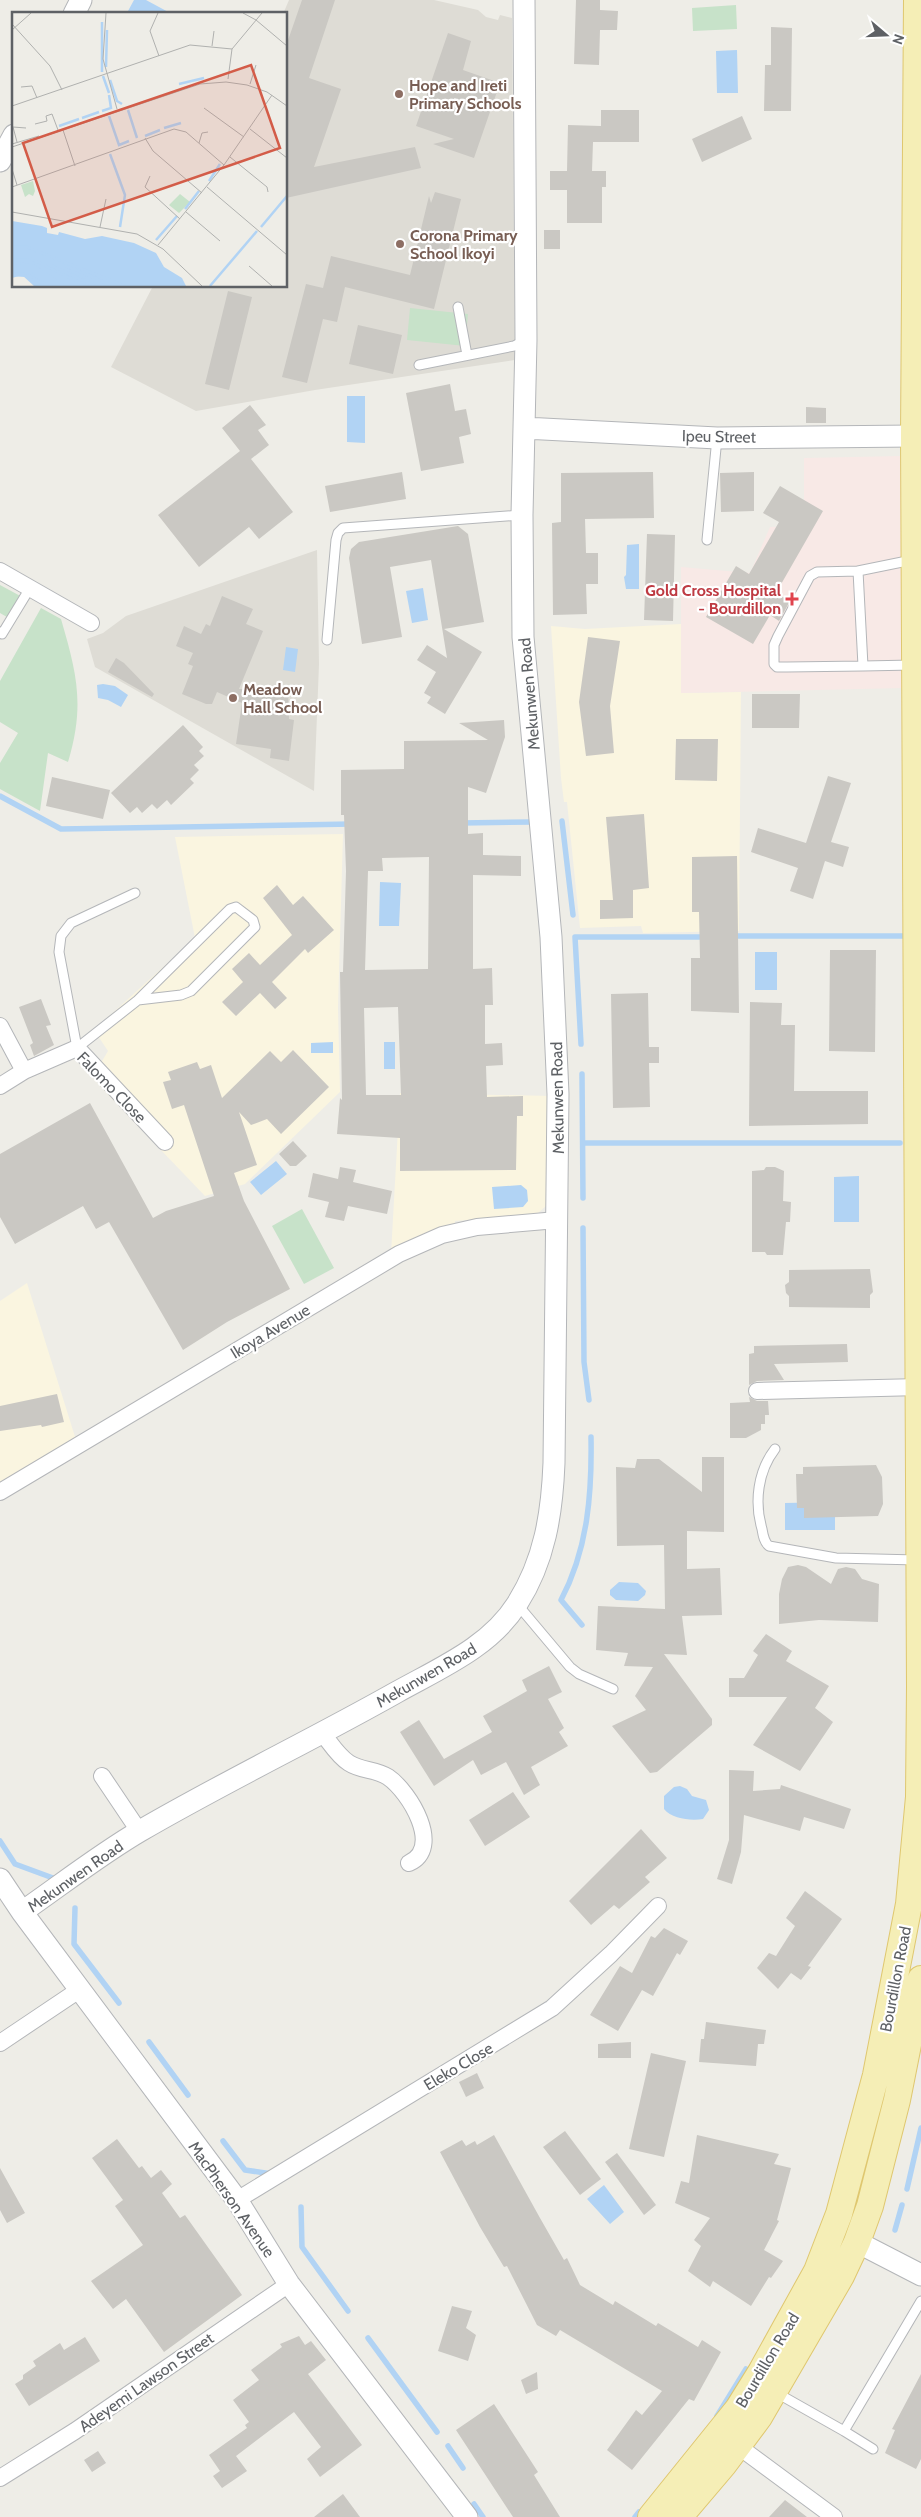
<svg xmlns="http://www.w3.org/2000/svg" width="921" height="2517" viewBox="0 0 921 2517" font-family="Cabin,sans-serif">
<rect width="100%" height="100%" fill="#eeede7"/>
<path fill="#faf5e0" d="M681,624V693L741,692L739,931L643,933L641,926L580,928L567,802H564L561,778L551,626L585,629Z
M343,834L338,1008L340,1092L245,1184L205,1196L92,1078L108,1051L94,1030L195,938L175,837Z
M400,1093L553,1096L556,1197L537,1214L455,1221V1227L446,1226L391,1254Z
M27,1283L76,1440L0,1485V1301Z"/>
<path fill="#dedcd5" d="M289,0H434L478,10L486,17L498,20L500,15L512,18L515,360L315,390L196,411L111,367L153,286H286V14H283Z
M317,550L319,664L314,791L95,667L87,639L103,633L126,616Z"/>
<path fill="#f8e9e6" d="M902,456L904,688L681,693V567L750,573L770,527L804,526V458Z"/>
<path fill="#c7e2c9" d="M736,5L737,29L693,31L692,8Z
M410,308L468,314L465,346L407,340Z
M0,585L24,598L12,620L0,613Z
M41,608L61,619C77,674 85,705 68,762L48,753L40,811L0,789V763L18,733L0,722V681Z
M302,1209L334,1268L304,1284L272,1226Z"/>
<path fill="#b1d3f4" d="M134,0H146L172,14H133L128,11Z
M737,50L738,93H717L716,51Z
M347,396H365V443L347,442Z
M639,544V589H626L624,577L626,575L627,545Z
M423,588L428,620L412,623L406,591Z
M286,647L298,649L295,672L283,670Z
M103,684L115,686L128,695L121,707L108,700L98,698L97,685Z
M380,882L401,883L399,926H379Z
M755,952H777V990H755Z
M333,1042V1053H311V1043Z
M384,1042H395V1069H384Z
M276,1161L287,1174L261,1195L250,1182Z
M859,1176V1222H834V1177Z
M521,1185L527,1190L528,1201L523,1207L494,1209L492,1187Z
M835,1502V1530H785V1503Z
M619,1582L638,1583L646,1591L645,1595L638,1601L616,1600L610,1595V1590Z
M680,1786L687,1789L692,1796L706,1800L709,1810L703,1819C691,1821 672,1819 664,1809V1796L674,1787Z
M604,2185L624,2212L610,2224L587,2199Z"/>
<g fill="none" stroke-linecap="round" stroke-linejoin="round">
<path stroke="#b1d3f4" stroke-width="5.5" d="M0,796L61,829L352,824
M562,821L573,915
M461,823L532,822
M731,936H910
M581,1044L575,937H707
M582,1074L583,1198
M583,1143H900
M583,1228L584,1362L589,1400
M582,1625L561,1600C588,1549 592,1493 591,1437
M0,1841L15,1864L53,1878
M75,1908L74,1944L119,2003
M149,2042L188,2095
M223,2141L245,2170L272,2174
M907,2189L921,2128
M301,2207L302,2247L348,2311
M895,2230L902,2205
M368,2338L437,2432
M717,2416L746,2369
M448,2446L463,2468
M474,2504L483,2517
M635,2517L639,2512"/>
</g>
<path fill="#cac8c3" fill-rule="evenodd" d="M302,0H335L309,78L341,89L314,167L415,147L421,168L286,198V46Z
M576,0H600V10L618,11L617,30H600L599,65L574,64Z
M771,27L792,28L791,111H764L765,65H771Z
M448,33L471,41L463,70L500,83L474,158L433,144L454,139L416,126Z
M601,110H639V142H593L592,171H606V187H602V223H567V190H550V171H567L568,125L601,126Z
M742,116L752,139L702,162L692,139Z
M435,192L461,199L434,309L345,287L337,322L323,319L307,383L282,377L306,284L323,288L331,256L410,275L429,196L431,203Z
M544,230H560V249H544Z
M228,291L252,297L229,390L205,384Z
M358,325L402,335L393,374L349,364Z
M450,384L455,411L466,409L471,434L459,437L464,463L421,471L406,393Z
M250,405L266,425L258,430L269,445L251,459L293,512L259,539L249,527L199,567L158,515L240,451L222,428Z
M806,407L826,408V423H806Z
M402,472L406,499L330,512L325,486Z
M653,472L654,518L585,519L586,553H598V584H586L587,614L553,615L552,523L561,522V473Z
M754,472V511L721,512L720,473Z
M780,486L823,511L776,593L790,601L779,621L770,615L753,644L706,617L736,566L749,574L779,522L763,513Z
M458,526L468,534L484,622L444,629L482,652L445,714L427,703L431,697L424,693L436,672L417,660L427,645L447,658L431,560L390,567L402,637L362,644L349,558L351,549L359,542Z
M647,534L675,535L673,621L644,620Z
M222,596L253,609L246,624L263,631L239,689H288L289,719L294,720L289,761L270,758L271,749L236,744L242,703L217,692L212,704H206L182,694L193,666L188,664L193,653L176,646L184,626L201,634L206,624L210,626Z
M588,637L620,641L610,706L614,753L586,756L579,702Z
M116,658L124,663L154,694L152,697L108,672Z
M752,694H800L799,728H752Z
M504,720L505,737L486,793L468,787V834L483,833V855L521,856V876L473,875V969L492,968L493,1005H485V1044L502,1043L503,1065L486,1066L487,1097L523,1096V1116H517L516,1170L400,1171V1138L337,1134L340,1098L342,1100L340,972H343L346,871L344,815H341V770L404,769V741L488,740L459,723ZM429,857L428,969L365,970L368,871H383L382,858ZM398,1007L401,1095H366L364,1008Z
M183,725L203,747L199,751L204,756L194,765L199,770L190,779L194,783L171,805L167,800L157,809L152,804L142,813L137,807L130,813L111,793Z
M676,739H718L717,781L675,780Z
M828,776L851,783L831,842L849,847L843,867L825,861L813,899L790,891L798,868L751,852L758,828L806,843Z
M52,777L110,790L103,819L46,806Z
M644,814L649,888L633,890V918L600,919V900H613L606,817Z
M737,856L739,1013L691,1011V958H700L699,912H692V857Z
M277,885L293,905L303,896L334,930L308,953L305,949L272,982L287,998L275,1009L260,993L236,1016L222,1002L243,982L232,969L249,953L260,965L292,935L263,898Z
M830,950H876L875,1052L829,1051Z
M648,993L649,1047H659V1063H649L650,1107L613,1108L611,994Z
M41,999L51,1025L46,1026L54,1045L34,1056L30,1045L33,1043L19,1007Z
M750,1002L782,1003L781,1025H795L794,1091H868V1124L749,1126Z
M293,1050L329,1087L281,1134L267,1119L251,1125L239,1112L257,1165L234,1173L244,1201L290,1289L227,1322L183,1350L109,1222L96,1229L83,1206L15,1244L0,1217V1154L90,1103L153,1218L166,1211L214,1196L184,1105L172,1109L163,1082L171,1080L168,1072L197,1062L200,1069L211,1065L222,1098L270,1051L281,1062Z
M293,1141L307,1156L296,1166H290L279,1154Z
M340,1167L356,1170L353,1182L392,1191L387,1214L348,1206L344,1221L325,1217L329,1202L308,1197L313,1173L338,1179Z
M766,1167H775L784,1171L783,1201L791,1202L790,1222H786L783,1255H767L765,1252H752V1171L764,1170Z
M870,1269L873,1292L870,1295V1308L789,1307V1296L786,1293L785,1285L789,1282V1270Z
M847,1344L848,1362L774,1364L784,1380L757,1381L749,1385V1354L754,1353V1346Z
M57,1394L64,1422L42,1427L41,1425L0,1431V1406Z
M749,1397L757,1401H768L769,1415H765V1424H761V1430L746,1438H730V1403L750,1402Z
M702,1457H724V1532L687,1531V1569L720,1568L722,1615L682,1616L687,1655L664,1654L712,1719V1725L657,1772L650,1773L612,1726L646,1710L635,1696L653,1667L624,1666L628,1653L596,1650L598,1606L665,1609L664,1545L617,1546L616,1467L635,1468L637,1459H659L702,1492Z
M876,1465L882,1477L883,1504L878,1516L804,1518V1508H797L796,1474H803V1467Z
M798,1565L806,1567L831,1584L838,1569L846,1567L855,1569L862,1579L879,1584L878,1622L819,1620L779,1624V1594L782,1579L788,1567Z
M766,1634L792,1651L786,1661L829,1686L815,1708L833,1722L800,1771L753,1745L787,1697H729V1678H744L758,1655L753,1651Z
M549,1666L562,1692L548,1699L564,1728L559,1732L568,1746L531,1767L540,1785L524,1795L506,1762L481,1775L473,1760L434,1786L400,1732L419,1720L444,1759L492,1732L483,1716L527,1691L522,1680Z
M729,1770L754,1771L753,1791L780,1789L781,1785L851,1809L844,1829L804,1817L800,1831L744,1815L741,1852L732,1884L717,1879L729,1840Z
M513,1792L530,1817L485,1846L469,1820Z
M641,1829L667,1858L645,1877L650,1882L619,1909L614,1905L591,1925L569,1901Z
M805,1891L842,1919L808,1966L811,1967L801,1980L791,1973L778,1989L757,1968L769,1953L776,1956L795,1926L786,1918Z
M664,1928L688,1941L680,1955L677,1953L653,1996L642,1990L618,2031L590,2015L620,1966L632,1973L651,1936L655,1938Z
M706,2022L766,2030L764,2044H758L756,2066L699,2062L701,2039H704Z
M631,2042V2058H598V2044Z
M651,2053L686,2061L664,2157L629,2149Z
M477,2073L484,2088L466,2097L459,2082Z
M565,2131L601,2179L580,2195L543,2147Z
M494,2135L540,2218L564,2260L567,2258L580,2285L613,2305L615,2301L656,2326L658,2323L698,2347L702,2340L721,2352L694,2401L689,2399L632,2470L607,2450L636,2410L642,2415L662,2391L560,2330L556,2336L537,2325L507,2266L504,2267L480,2227L440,2152L462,2140L466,2146L475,2141L477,2145Z
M697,2135L779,2154L774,2164L791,2168L777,2220L779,2221L764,2250L783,2261L771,2278L769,2277L751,2306L713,2281L710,2287L688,2271L701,2246L694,2240L710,2218L675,2203L681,2181L689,2183Z
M117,2139L139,2168L142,2166L151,2178L161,2170L172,2184L162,2193L180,2218L185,2215L242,2295L164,2352L126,2299L113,2309L91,2281L143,2245L115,2206L123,2200L92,2158Z
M617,2153L656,2205L644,2215L605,2162Z
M0,2168L25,2213L7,2223L0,2210Z
M452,2306L472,2311L466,2328L476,2335L468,2361L438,2351Z
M299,2336L305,2345L311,2341L326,2360L308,2374L362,2445L320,2477L307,2459L321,2447L294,2412L236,2456L247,2471L222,2488L213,2476L220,2471L209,2455L247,2428L245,2425L249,2422L233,2400L259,2380L251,2370L282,2347L280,2344Z
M85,2337L100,2361L29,2406L15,2384L23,2379V2375L36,2366L33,2361L60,2343L64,2350Z
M537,2372L538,2389L526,2394L521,2380Z
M921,2374V2459L916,2469L885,2453L895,2430L892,2429Z
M494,2404L538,2472L534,2475L560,2517H513L456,2430Z
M98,2451L106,2463L92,2472L84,2460Z
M343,2494L360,2517H314Z
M785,2500L807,2517H769Z"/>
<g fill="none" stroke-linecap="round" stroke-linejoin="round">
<g stroke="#b4b6b9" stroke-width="11">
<path id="service" d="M458,307L467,355
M419,365L514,346L526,340
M707,540L717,438
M858,571L817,572L810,576L778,636L774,645V664L777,667H787L863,666L858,571L912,560
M0,632L2,634L30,588
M327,640L336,540L338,533L343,528L521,515
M863,666L913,665
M135,893L71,923L61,936L59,952L77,1048L138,1000L230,909L236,907L253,920L255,927L191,991L181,995L138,1000
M775,1449C758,1471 754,1502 762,1529C763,1535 764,1542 769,1546L836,1558L917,1560
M517,1604L570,1667L579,1674L613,1689
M775,2392L844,2431L921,2301
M844,2431L873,2449"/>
</g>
<g stroke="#b4b6b9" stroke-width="18">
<path id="minor" d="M0,571L91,623
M0,1026L24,1071
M0,1086L24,1071L77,1048L165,1142
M757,1391L920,1387
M0,1492L399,1254L442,1235L477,1227L557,1220
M323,1734C331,1744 338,1756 349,1763C361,1771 376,1769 388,1777C410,1792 443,1848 409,1863
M102,1776L139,1831
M0,2043L79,1990
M237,2200L552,2008L611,1954L658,1906
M738,2446L834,2517
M0,2478L75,2431L289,2284"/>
</g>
<g stroke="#b4b6b9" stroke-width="23">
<path id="tertiary" d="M74,14L81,0
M0,161L14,135
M524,428L717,438L914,436
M0,1879L22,1912L237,2200L289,2284L467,2517
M22,1912C61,1885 99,1855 140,1831C224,1782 312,1740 397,1692C440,1668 490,1647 517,1604C545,1560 552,1513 554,1463L558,1094L551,937L523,637L522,515L526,340L524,0
M857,2242L921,2275"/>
</g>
<g stroke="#dfc76f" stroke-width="28">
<path id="primary" d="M651,2517L738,2409L761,2372L817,2271L839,2214L876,2075L909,1904L919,1797L920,1686L914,436L917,0
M679,2517L724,2464L759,2417L841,2276L857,2242L870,2206L897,2100L921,1979"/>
</g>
<use href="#service" stroke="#fff" stroke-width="9"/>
<use href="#minor" stroke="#fff" stroke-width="16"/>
<use href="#tertiary" stroke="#fff" stroke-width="21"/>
<use href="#primary" stroke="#f5eeb6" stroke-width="26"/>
</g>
<g fill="#8d6e63" stroke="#fff" stroke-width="2">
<circle cx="399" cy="94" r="5"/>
<circle cx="400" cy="244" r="5"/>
<circle cx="233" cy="698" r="5"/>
</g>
<path fill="#e0444e" stroke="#fff" stroke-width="2" d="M789.5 591.5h5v5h5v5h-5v5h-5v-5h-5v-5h5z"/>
<g text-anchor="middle" stroke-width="4.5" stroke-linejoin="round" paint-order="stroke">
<g font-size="16" font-weight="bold" fill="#785e54" stroke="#fff" text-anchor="start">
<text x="409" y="91">Hope and Ireti<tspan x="409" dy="18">Primary Schools</tspan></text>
<text x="410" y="241">Corona Primary<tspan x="410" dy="18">School Ikoyi</tspan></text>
<text x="243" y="695">Meadow<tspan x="243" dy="18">Hall School</tspan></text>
</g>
<g font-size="16" fill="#5e6165" stroke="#fff">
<text transform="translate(719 436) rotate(1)" y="6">Ipeu Street</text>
<text transform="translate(529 694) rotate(-95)" y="6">Mekunwen Road</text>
<text transform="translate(112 1087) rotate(46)" y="6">Falomo Close</text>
<text transform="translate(557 1098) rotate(-91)" y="6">Mekunwen Road</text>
<text transform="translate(270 1331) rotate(-31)" y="6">Ikoya Avenue</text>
<text transform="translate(426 1675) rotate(-30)" y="6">Mekunwen Road</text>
<text transform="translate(75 1876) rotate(-35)" y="6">Mekunwen Road</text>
<text transform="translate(895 1979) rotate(-79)" y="6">Bourdillon Road</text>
<text transform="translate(458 2066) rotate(-31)" y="6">Eleko Close</text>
<text transform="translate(232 2199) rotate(55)" y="6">MacPherson Avenue</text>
<text transform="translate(767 2360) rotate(-59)" y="6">Bourdillon Road</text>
<text transform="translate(146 2382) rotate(-35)" y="6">Adeyemi Lawson Street</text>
</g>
<g font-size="16" font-weight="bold" fill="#be3a42" stroke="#fff" text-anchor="end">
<text x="781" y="596">Gold Cross Hospital<tspan x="781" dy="18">- Bourdillon</tspan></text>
</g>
</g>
<g transform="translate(12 12)">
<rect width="275" height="275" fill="#eeede7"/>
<path d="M21,169L23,179L21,184L17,182L13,185L9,173ZM168,182L178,190L167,201L157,193Z" fill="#c7e2c9"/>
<path d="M0,209L30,214L35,216V221L46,223L47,220L73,227L90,224L122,231L144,241L152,255L170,266L174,274H22L10,263L0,266Z" fill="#b1d3f4"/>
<path fill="none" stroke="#b1d3f4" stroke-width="2.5" d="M90,10V60M94,55L95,18M91,64L97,81M98,68L105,89L110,92M167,72L192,66M116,98L125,126M90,99L99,96L97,83M97,104L107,133L117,129M70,106L87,100M47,114L67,107M152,116L169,111M133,124L148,118M98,142L113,183L108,215M197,169L208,152M173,197L187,179M249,215L275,184M144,228L165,204M0,235H15L113,274M0,238H15L102,274M0,240H15L93,274M0,242H15L83,274M0,245H15L74,274M0,250L22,254L53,274M0,253L21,256L49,274M0,255L20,258L45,274M0,257L20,259L43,274M0,259H14L38,272M0,263L18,264L34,274M198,274L245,219"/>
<path fill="none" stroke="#b0b1af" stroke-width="1" d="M94,1L91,47L105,97M146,1L138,19L147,44M231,1L244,8L275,34M0,12L38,54L50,78M0,18L19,1M200,34L202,19M216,67L220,37L250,1M238,72L244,53M9,75L20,74L25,86M0,94L178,33L220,37M192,96L232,125M23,112L35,109L34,104L40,102L46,118M238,117L275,146M51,118L63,154M133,126L141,139L190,181M5,130L1,115L14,116M187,131L190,121L196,120M0,132L27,124M0,135L188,72L214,70L235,73L255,80L275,94M218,145L255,175L256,180M0,157L5,173M138,164L133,175L168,207M0,175L162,117L174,120L212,153M195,175L275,243M0,200L125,222L151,237L190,274M174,200L208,229M88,215L94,187M146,233L212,153L260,83M237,254L260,274"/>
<path fill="#d35c48" fill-opacity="0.15" stroke="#d35c48" stroke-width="2.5" d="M239,53L268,136L40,215L11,131Z"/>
<rect width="275" height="275" fill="none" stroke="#5e6165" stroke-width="2.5"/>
</g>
<g transform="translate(886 35) rotate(109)" stroke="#ffffff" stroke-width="4" paint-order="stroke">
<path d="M0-4L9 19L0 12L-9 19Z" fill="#5e6165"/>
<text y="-8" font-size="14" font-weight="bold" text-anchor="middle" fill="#5e6165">N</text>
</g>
</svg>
